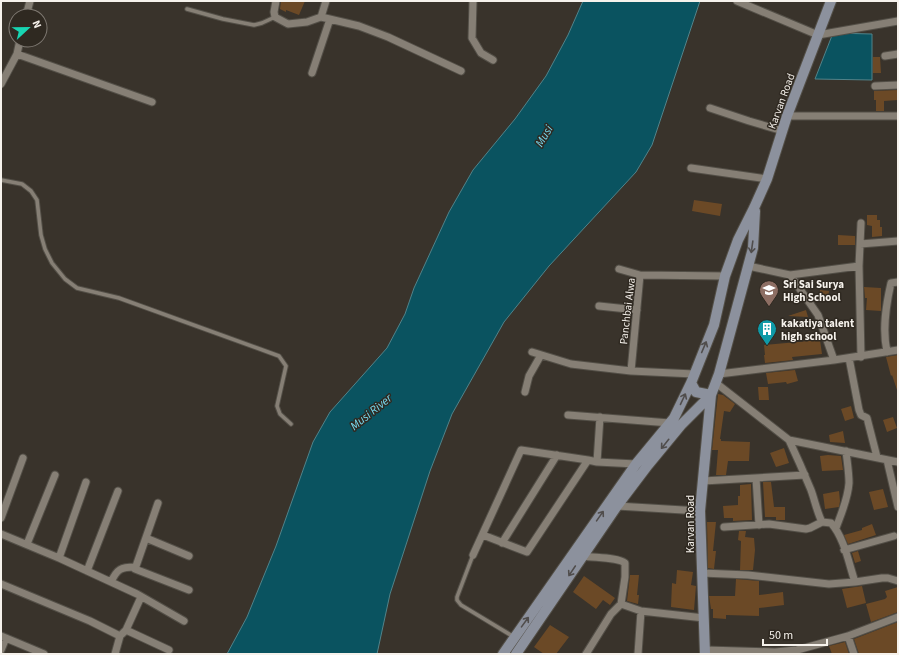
<svg xmlns="http://www.w3.org/2000/svg" width="899" height="655" viewBox="0 0 899 655" font-family="'Source Sans 3',sans-serif">
<rect width="100%" height="100%" fill="#39332b"/>
<path fill="#0a5360" stroke="#51838a" d="M583,1H700L652,145L636,172L549,266L504,322L452,414L430,471L390,594L377,654H227L247,617L276,546L313,442L330,412L387,348L405,314L414,288L449,212L473,170L515,119L546,76L568,35Z
M833,33L872,34V80L815,79Z"/>
<path fill="#6b4926" d="M281,1H305L299,15L286,10V12L280,9Z
M873,57H880L881,73H873Z
M898,90V100L884,101V111H876V100H874V91Z
M694,200L722,204L720,216L692,211Z
M867,215H877V220H880V227H882V236L872,237V226L867,225Z
M838,235L855,236V245H838Z
M864,287L881,288V311L866,310L867,298H865Z
M820,290L829,291L828,301L819,300Z
M806,310L808,317L788,316Z
M769,326L770,336H763L762,327Z
M820,340L822,354L792,357L793,360L765,363L764,355H765L764,345Z
M898,355V390H897L892,375L891,376L886,357Z
M795,370L798,381L787,384L786,382L768,384L766,373Z
M758,387H768L769,400H759Z
M718,394L723,395L735,404L730,412L724,411L720,439H721V441L750,442L749,461H728L726,475H716L718,450H712Z
M851,406L854,418L845,421L841,409Z
M893,417L897,428L887,432L883,420Z
M843,431L845,443L830,442L829,435Z
M784,448L789,463L776,467L770,453Z
M828,455L841,456L843,470L822,471L820,456Z
M763,482H771L774,507H785V520H776V517H765Z
M751,484L752,520L733,521V518H724L723,506L738,505V496H740V485Z
M883,489L888,507L874,510L869,492Z
M839,491L840,501L839,507L825,509L823,494Z
M707,522H716L713,551H716L714,569L708,568Z
M872,524L876,535L848,544L844,535L862,530V528Z
M739,531H746L745,537L754,538L755,550L753,570H740L741,541L738,540Z
M858,551L861,561L855,563L852,553Z
M677,570L693,572L691,585L696,586L694,610L671,607L672,583L676,584Z
M630,575H639L637,595H639L638,604L627,601Z
M584,576L615,598L610,605L603,600L596,609L573,592Z
M736,579L759,581V595L783,592L784,605L759,608V616L726,615V619L713,618V609H711L709,596H735Z
M862,586L866,603L847,608L842,589Z
M898,587V612L871,622L866,604L885,599L887,597L885,591Z
M898,622V654H859L854,639Z
M550,625L569,637L556,654H544L534,647Z
M845,642L849,654H832L829,646Z"/>
<g fill="none" stroke-linecap="round" stroke-linejoin="round">
<g stroke="#534f47" stroke-width="5.5">
<path id="lane" d="M187,9L223,19L254,25L262,23L275,17
M1,180L22,184L31,191L37,200L41,235L45,249L52,263L65,279L77,288L119,298L279,356L286,366L277,406L280,414L291,424
M473,555L457,597V600L461,605L514,637"/>
</g>
<g stroke="#534f47" stroke-width="9">
<path id="street" d="M276,1L274,12L275,17L288,24L307,22L321,17L359,26L388,37L461,71
M473,1L472,38L481,53L493,60
M737,1L818,35L898,21
M26,16L30,1
M321,17L326,1
M17,54L152,102
M885,56L898,54
M312,73L330,19
M1,84L17,54L20,40
M875,86L898,85
M710,108L749,121L783,131
M787,116H898
M691,168L767,179
M860,244L898,241
M748,266L790,275L818,315L834,360
M619,269L640,275
M790,275L859,266
M599,306L637,310
M532,352L571,364L631,371
M887,352C882,329 886,305 891,283L898,282
M861,357L859,266L861,223
M849,358L859,410L861,415L867,418L877,457
M694,374L631,371L640,275L725,276
M719,374L834,360L898,350
M716,383L789,440L898,462
M525,392L529,376L541,355
M568,415L670,423
M600,417L597,462L636,464
M789,440C797,457 804,473 811,490C815,501 817,512 822,522L831,523C844,537 849,564 855,582
M887,460L898,507
M756,478L759,525
M703,481L805,475
M158,503L135,569L189,590
M617,506L700,511
M1,518L23,458
M724,527L769,524L806,529L810,528L822,522
M836,528C841,514 848,499 849,483C849,472 847,461 846,451
M1,534L59,558L137,594L184,621
M483,535L527,552L588,460L597,462
M146,538L189,556
M502,543L557,455
M27,544L55,475
M844,550L894,536
M473,555L521,450L588,460
M583,556C594,558 617,557 625,563V577L621,604
M59,558L86,482
M87,571L118,491
M702,573L748,575L829,584L855,582L882,578H888L898,581
M111,582C117,569 121,567 135,567
M1,584L90,621L120,636L115,654
M126,630L169,650
M122,634L126,630L141,597
M1,636L44,654
M848,636L898,617
M1,650L6,638
M706,650L775,652L797,650L848,636L854,654
M586,654L611,614L621,604L641,611L704,618
M638,654L641,611"/>
</g>
<g stroke="#534f47" stroke-width="12">
<path id="secondary" d="M691,383L696,392L711,395
M503,654L636,464L674,418L691,383L714,325L725,276L738,240L754,208L767,179L787,116L831,1
M516,654L617,506L648,465L681,425L711,395
M705,654L700,511L711,395L719,374L753,248L755,211"/>
</g>
<use href="#lane" stroke="#867f75" stroke-width="3.5"/>
<use href="#street" stroke="#867f75" stroke-width="7"/>
<use href="#secondary" stroke="#8c919d" stroke-width="10"/>
</g>
<defs><path id="oneway-shaft" d="M-6 0H5M1.5-3L5.5 0L1.5 3" fill="none" stroke-width="1.6" stroke-linecap="round" stroke-linejoin="round"/></defs>
<g stroke="#504d4c">
<use href="#oneway-shaft" transform="translate(752 247) rotate(98)"/>
<use href="#oneway-shaft" transform="translate(704 347) rotate(-67)"/>
<use href="#oneway-shaft" transform="translate(683 399) rotate(-65)"/>
<use href="#oneway-shaft" transform="translate(665 444) rotate(129)"/>
<use href="#oneway-shaft" transform="translate(600 516) rotate(-55)"/>
<use href="#oneway-shaft" transform="translate(572 571) rotate(124)"/>
<use href="#oneway-shaft" transform="translate(525 622) rotate(-54)"/>
</g>
<defs>
<g id="university-pin" transform="scale(1)"><path d="M0 17L-7.5 6A9.5 9.5 0 1 1 7.5 6Z" fill="#8d6e63" stroke="#2f2921"/><path d="M0-5L7-2L0 1L-7-2ZM-4 1L0 2.5L4 1V4Q0 6-4 4Z" fill="#fff"/></g>
<g id="building-pin" transform="scale(1)"><path d="M0 17L-7.5 6A9.5 9.5 0 1 1 7.5 6Z" fill="#0f9aa8" stroke="#2f2921"/><path d="M-4-6H4V6H1V3H-1V6H-4ZM-2.5-4.3h1.7v1.8h-1.7ZM.8-4.3h1.7v1.8H.8ZM-2.5-1h1.7V.8h-1.7ZM.8-1h1.7V.8H.8Z" fill="#fff"/></g>
</defs>
<g fill-rule="evenodd">
<use href="#university-pin" x="769" y="290"/>
<use href="#building-pin" x="767" y="329"/>
</g>
<g text-anchor="middle" stroke-width="3" stroke-linejoin="round" paint-order="stroke">
<g font-size="11" fill="#f6f2ec" stroke="#2f2921">
<text transform="translate(781 101) rotate(-70)" y="4">Karvan Road</text>
<text transform="translate(627 311) rotate(-83)" y="4">Panchbai Alwa</text>
<text transform="translate(690 524) rotate(-90)" y="4">Karvan Road</text>
</g>
<g font-size="11" font-weight="bold" fill="#f6f2ec" stroke="#2f2921" text-anchor="start">
<text x="783" y="288">Sri Sai Surya<tspan x="783" dy="13">High School</tspan></text>
<text x="781" y="327">kakatiya talent<tspan x="781" dy="13">high school</tspan></text>
</g>
<g font-size="12" font-style="italic" fill="#78dcf2" stroke="#2f2921">
<text transform="translate(544 136) rotate(-60)" y="4">Musi</text>
<text transform="translate(371 412) rotate(-39)" y="4">Musi River</text>
</g>
</g>
<rect width="899" height="655" fill="none" stroke="#f6f2ec" stroke-width="4"/>
<g transform="translate(28 28) rotate(68)"><circle r="19" fill="#2f2921" stroke="#7f7972"/>
<path d="M0-3L7 15L0 10L-7 15Z" fill="#18d5b2"/>
<text y="-6" font-size="11" font-weight="bold" text-anchor="middle" fill="#f6f2ec">N</text>
</g>
<path d="M763 639v6h64v-6" fill="none" stroke="#f6f2ec" stroke-width="2"/>
<text x="769" y="639" font-size="12" fill="#f6f2ec" stroke="#2f2921" stroke-width="3" paint-order="stroke">50 m</text>
</svg>
